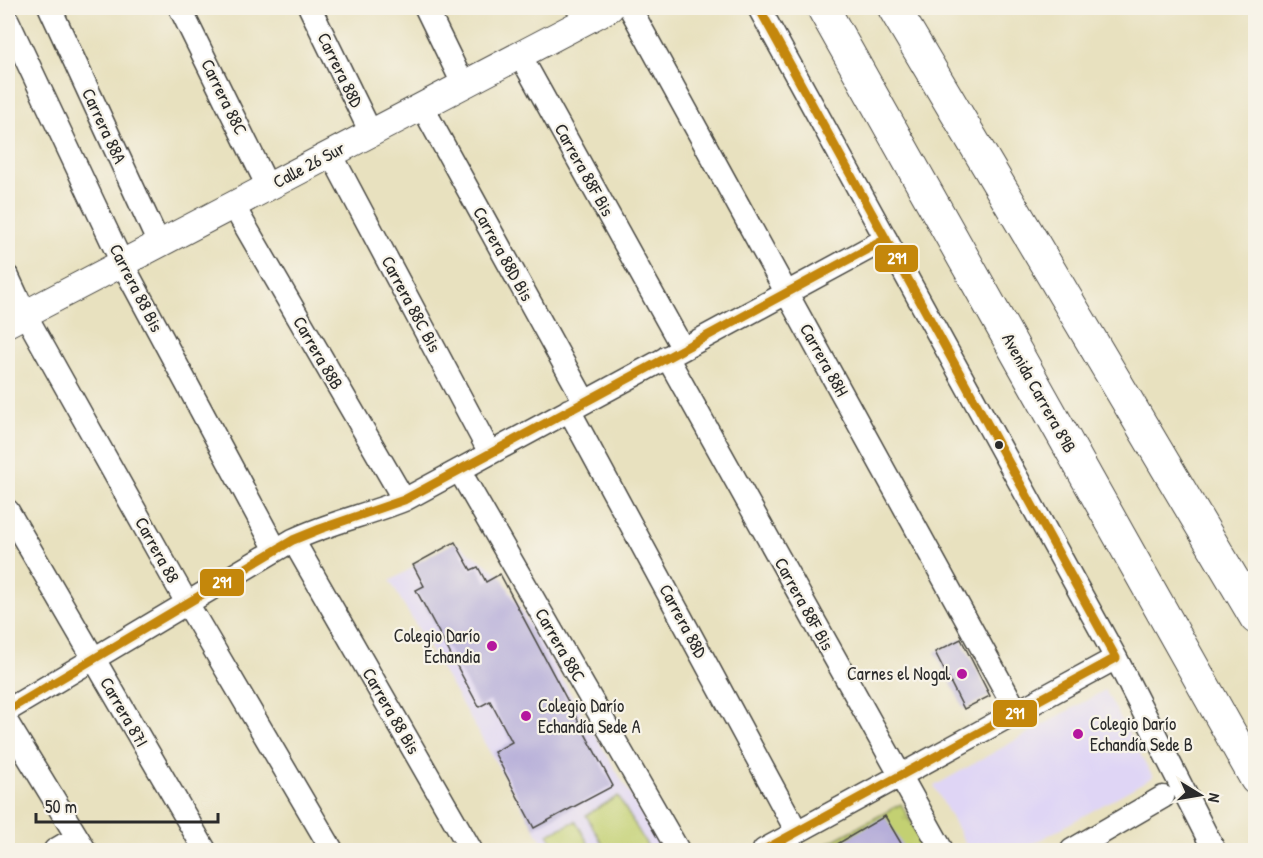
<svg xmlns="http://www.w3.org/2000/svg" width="1263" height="858" viewBox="0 0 1263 858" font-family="'Patrick Hand',sans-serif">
<defs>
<pattern id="park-tufts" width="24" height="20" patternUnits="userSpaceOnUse" patternTransform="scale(1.5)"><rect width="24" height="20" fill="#c3d072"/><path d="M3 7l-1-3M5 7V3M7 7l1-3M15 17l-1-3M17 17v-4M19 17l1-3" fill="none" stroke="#a8b363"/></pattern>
</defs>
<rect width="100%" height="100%" fill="#f7f3e8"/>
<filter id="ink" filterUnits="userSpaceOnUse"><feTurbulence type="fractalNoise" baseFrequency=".0167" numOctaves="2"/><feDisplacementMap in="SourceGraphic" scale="12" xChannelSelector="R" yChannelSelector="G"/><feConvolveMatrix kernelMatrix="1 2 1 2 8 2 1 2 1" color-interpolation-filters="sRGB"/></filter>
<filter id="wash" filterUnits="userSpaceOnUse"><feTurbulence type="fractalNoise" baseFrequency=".008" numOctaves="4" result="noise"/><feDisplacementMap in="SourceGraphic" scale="24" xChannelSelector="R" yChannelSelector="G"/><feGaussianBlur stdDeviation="1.35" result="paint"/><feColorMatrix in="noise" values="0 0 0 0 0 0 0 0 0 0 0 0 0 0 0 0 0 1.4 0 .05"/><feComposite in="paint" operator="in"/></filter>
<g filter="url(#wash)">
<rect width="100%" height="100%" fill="#e8e1bf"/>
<path fill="#dfd5f5" d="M455,542L500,574L663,850H547L390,581Z
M1105,690L1153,777L1022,850H969L934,786Z"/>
<path fill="url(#park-tufts)" stroke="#777e4e" stroke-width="1.5" d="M901,804L926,850H816Z"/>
<path fill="#c3d072" stroke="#777e4e" stroke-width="1.5" d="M618,796L650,850H606L586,815Z
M576,821L592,850H557L548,834Z"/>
<g id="blocks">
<path fill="#b6aed9" d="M455,542L471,570L478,567L486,582L500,574L613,786L534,828L494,752L512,742L490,701L479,707L416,590L424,586L413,565Z
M961,639L990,696L964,709L935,652Z
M885,816L905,850H827Z"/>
</g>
</g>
<g filter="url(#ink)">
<use href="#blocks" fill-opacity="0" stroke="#474641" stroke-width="1.5"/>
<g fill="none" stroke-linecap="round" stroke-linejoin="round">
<g stroke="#474641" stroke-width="25">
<path id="minor" d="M50,8L159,244
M180,8L268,187
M310,8L371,133
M426,8L463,84
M630,8L1017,712
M759,8L1116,658L1214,850
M8,21L122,263L276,550
M520,55L683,349
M422,106L585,402
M331,154L490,453
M233,205L404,500
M8,277L25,314L187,603L332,850
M667,357L942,850
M569,410L797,832
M459,470L678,850
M8,511L205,850
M293,540L471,850
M8,710L293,540C328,523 367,515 404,500L886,239
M8,724L85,850
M55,850L77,837
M764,850L1116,658
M1072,850L1163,797"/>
</g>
<g stroke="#474641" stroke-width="29">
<path id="tertiary" d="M8,323L610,8"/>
</g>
<g stroke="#474641" stroke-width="34">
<path id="secondary" d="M823,8L1256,779
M894,8L1256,618"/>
</g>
<use href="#minor" stroke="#fff" stroke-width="22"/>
<use href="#tertiary" stroke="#fff" stroke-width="27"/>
<use href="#secondary" stroke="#fff" stroke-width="32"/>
<g stroke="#f7f3e8" stroke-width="14">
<path id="bus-1" d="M759,8L1116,658L764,850
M8,710L293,540L320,529L404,500L886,239"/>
</g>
<use href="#bus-1" stroke="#c4870b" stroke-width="9"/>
</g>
</g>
<circle fill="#2b2b2b" stroke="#f7f3e8" stroke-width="2" cx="999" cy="445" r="5"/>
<g fill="#b5179e" stroke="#f7f3e8" stroke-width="2">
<circle cx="492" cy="646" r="6"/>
<circle cx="962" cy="674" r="6"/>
<circle cx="526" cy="716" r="6"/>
<circle cx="1078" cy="734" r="6"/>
</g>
<g text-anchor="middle" stroke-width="4.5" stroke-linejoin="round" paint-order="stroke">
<g font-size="18" fill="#2b2b2b" stroke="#f7f3e8">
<text transform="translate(340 70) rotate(64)" y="6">Carrera 88D</text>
<text transform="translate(224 97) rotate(64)" y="6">Carrera 88C</text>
<text transform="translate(104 126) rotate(65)" y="6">Carrera 88A</text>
<text transform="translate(309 165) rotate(-28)" y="6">Calle 26 Sur</text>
<text transform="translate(584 170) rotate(61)" y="6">Carrera 88F Bis</text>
<text transform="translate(503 254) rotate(61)" y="6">Carrera 88D Bis</text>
<text transform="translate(136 288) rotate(63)" y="6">Carrera 88 Bis</text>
<text transform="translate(411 304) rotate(62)" y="6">Carrera 88C Bis</text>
<text transform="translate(318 353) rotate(60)" y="6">Carrera 88B</text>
<text transform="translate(824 360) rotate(61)" y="6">Carrera 88H</text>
<text transform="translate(1039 393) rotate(61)" y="6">Avenida Carrera 89B</text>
<text transform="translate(157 550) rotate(61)" y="6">Carrera 88</text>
<text transform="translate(804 604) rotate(61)" y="6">Carrera 88F Bis</text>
<text transform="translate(683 621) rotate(62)" y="6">Carrera 88D</text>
<text transform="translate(560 645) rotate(60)" y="6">Carrera 88C</text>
<text transform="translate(391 711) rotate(60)" y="6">Carrera 88 Bis</text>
<text transform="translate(124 712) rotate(60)" y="6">Carrera 87I</text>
</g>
<g font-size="18" fill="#2b2b2b" stroke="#f7f3e8" text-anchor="end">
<text x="480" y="642">Colegio Darío<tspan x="480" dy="21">Echandia</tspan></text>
<text x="950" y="680">Carnes el Nogal</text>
<text x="538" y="712" text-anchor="start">Colegio Darío<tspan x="538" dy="21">Echandía Sede A</tspan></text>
<text x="1090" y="730" text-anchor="start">Colegio Darío<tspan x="1090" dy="21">Echandía Sede B</tspan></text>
</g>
</g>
<g stroke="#f7f3e8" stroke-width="2">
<rect x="874" y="244" width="45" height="29" rx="6" fill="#c4870b"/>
<rect x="199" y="568" width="46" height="29" rx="6" fill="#c4870b"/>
<rect x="992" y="699" width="46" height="29" rx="6" fill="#c4870b"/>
</g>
<g font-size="16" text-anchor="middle" font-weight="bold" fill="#fff">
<text x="897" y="264">291</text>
<text x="222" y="588">291</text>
<text x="1015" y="719">291</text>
</g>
<rect width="1263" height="858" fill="none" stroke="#f7f3e8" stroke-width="30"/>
<g transform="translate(1200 795) rotate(101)" stroke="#f7f3e8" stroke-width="4.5" paint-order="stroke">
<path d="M0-4.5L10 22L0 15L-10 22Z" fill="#2b2b2b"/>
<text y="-9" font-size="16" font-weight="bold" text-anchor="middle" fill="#2b2b2b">N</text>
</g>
<path d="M36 813v9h182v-9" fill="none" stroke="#2b2b2b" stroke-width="3"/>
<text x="45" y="813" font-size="18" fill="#2b2b2b" stroke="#f7f3e8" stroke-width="4.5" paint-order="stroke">50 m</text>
</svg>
